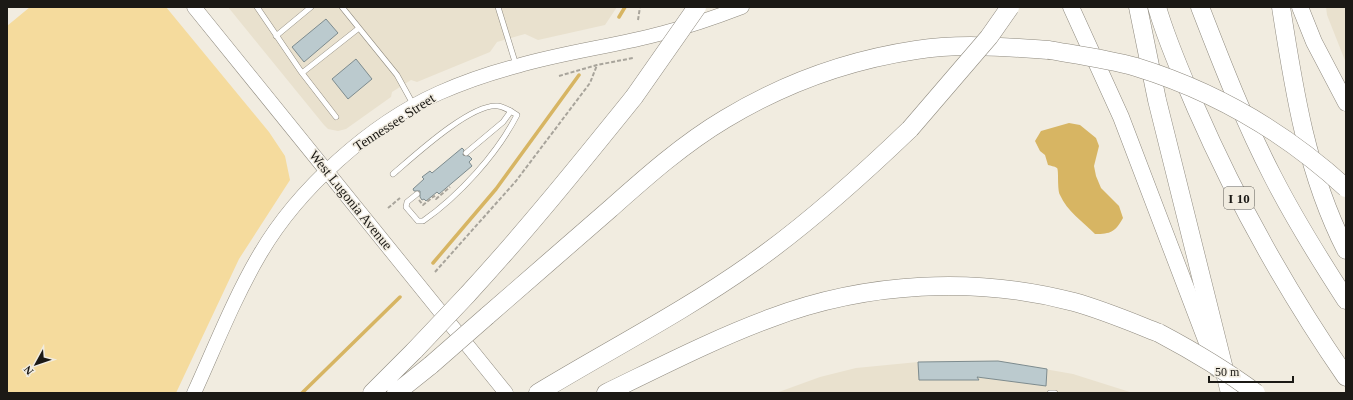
<svg xmlns="http://www.w3.org/2000/svg" width="1353" height="400" viewBox="0 0 1353 400" font-family="Georgia,serif">
<rect width="100%" height="100%" fill="#f1ece0"/>
<path fill="#e9e1ce" d="M228,7H617L605,25L538,40L525,34L497,42L490,52L417,82L411,80L392,92L391,97L346,129L338,131L328,129L324,125Z
M1326,7H1346V63L1327,15Z
M998,361L1073,374L1133,393H776L820,377L856,368L918,362Z"/>
<path fill="#f5db9d" d="M30,7H166L269,132L285,156L290,180L239,259L176,393H7V26Z"/>
<path fill="#d7b563" d="M1069,123L1080,125L1096,138L1099,146L1094,166L1096,176L1101,188L1119,206L1123,218C1115,232 1111,234 1095,234C1083,222 1067,211 1060,195C1057,189 1059,170 1057,168C1054,166 1051,166 1048,165L1045,155L1040,151L1035,141L1041,131Z"/>
<g fill="none" stroke-linecap="round" stroke-linejoin="round">
<path stroke="#d7b563" stroke-width="3.5" d="M619,17L625,7
M433,263L496,189L579,75
M302,393L400,297"/>
</g>
<path fill="#bbcace" stroke="#7d8b8e" d="M326,19L338,33L304,62L292,47Z
M356,59L372,79L348,99L332,79Z
M462,148L464,150L463,155L469,156L472,159L469,162L472,166L439,194L437,192L426,201L424,199L422,200L420,197V191H414L413,189L424,179L422,177L430,171L432,173Z
M998,361L1047,369L1046,386L977,377L979,380H919L918,362Z"/>
<g fill="none" stroke-linecap="round" stroke-linejoin="round">
<g stroke="#8f8a7f" stroke-width="6">
<path id="lane" d="M257,7L302,73
M342,7L397,75L413,104
M498,7L516,65
M276,36L311,7
M336,117L302,73L359,28
M466,153L503,122L511,111
M393,174C414,156 471,103 498,106C505,107 511,111 517,115C497,154 459,196 423,221H418L406,207L407,202L417,194
M1050,393H1055"/>
</g>
<g stroke="#8f8a7f" stroke-width="15">
<path id="secondary" d="M194,7L506,393
M194,393C215,347 234,298 260,254C298,189 370,124 439,93C464,82 490,73 517,66C565,52 615,46 663,33C690,26 716,17 742,7"/>
</g>
<g stroke="#8f8a7f" stroke-width="17">
<path id="primary" d="M1071,7L1121,117L1217,369
M1300,7L1314,42L1346,103"/>
</g>
<g stroke="#8f8a7f" stroke-width="19">
<path id="highway" d="M1138,7L1157,100L1230,393
M1157,7C1167,42 1182,75 1196,108C1237,202 1288,293 1346,377
M1200,7C1222,64 1245,123 1273,177C1295,220 1320,260 1346,300
M1281,7C1294,91 1307,174 1346,250
M467,295C526,231 580,164 634,97
M487,316C528,280 569,245 610,209C646,177 683,144 725,119C783,84 849,60 916,50C960,43 1005,47 1049,50
M372,393L415,350
M396,393L431,365
M538,393C609,350 683,312 751,264C808,224 860,177 910,129
M606,393C660,367 714,339 771,318C866,282 975,276 1074,302C1103,310 1131,322 1159,333"/>
</g>
<path stroke="#a8a49b" stroke-width="2" stroke-dasharray="4 2" stroke-linecap="butt" d="M638,20L640,7
M559,76L597,65L633,58
M419,200L423,205L434,196L436,199L450,187
M388,208L400,198
M435,272L516,181L590,83L597,65"/>
<use href="#lane" stroke="#fff" stroke-width="5"/>
<use href="#secondary" stroke="#fff" stroke-width="14"/>
<use href="#primary" stroke="#fff" stroke-width="16"/>
<use href="#highway" stroke="#fff" stroke-width="18"/>
<g stroke="#8f8a7f" stroke-width="19" stroke-linecap="butt">
<path id="highway-bridge" d="M1049,50C1078,55 1108,59 1136,67C1214,91 1286,133 1346,188
M634,97L697,7
M910,129L989,37L1010,7
M1159,333C1193,351 1225,370 1256,393
M415,350L467,295
M431,365L487,316"/>
</g>
<use href="#highway-bridge" stroke="#fff" stroke-width="18"/>
</g>
<g text-anchor="middle" stroke-width="3" stroke-linejoin="round" paint-order="stroke">
<rect fill="#f1ece0" stroke="#5b5852" stroke-width="1" x="1224" y="187" width="30" height="22" rx="3"/>
<g font-size="13" font-weight="bold" fill="#1b1915">
<text x="1239" y="203">I 10</text>
</g>
<g font-size="14" fill="#1b1915" stroke="#f1ece0">
<text transform="translate(394 122) rotate(-33)" y="5">Tennessee Street</text>
<text transform="translate(351 200) rotate(51)" y="5">West Lugonia Avenue</text>
</g>
</g>
<rect width="1353" height="400" fill="none" stroke="#1b1915" stroke-width="16"/>
<g transform="translate(36 364) rotate(230)" stroke="#f1ece0" stroke-width="3" paint-order="stroke">
<path d="M0-3L7 15L0 10L-7 15Z" fill="#1b1915"/>
<text y="-6" font-size="11" font-weight="bold" text-anchor="middle" fill="#1b1915">N</text>
</g>
<path d="M1209 376v6h84v-6" fill="none" stroke="#1b1915" stroke-width="2"/>
<text x="1215" y="376" font-size="12" fill="#1b1915" stroke="#f1ece0" stroke-width="3" paint-order="stroke">50 m</text>
</svg>
